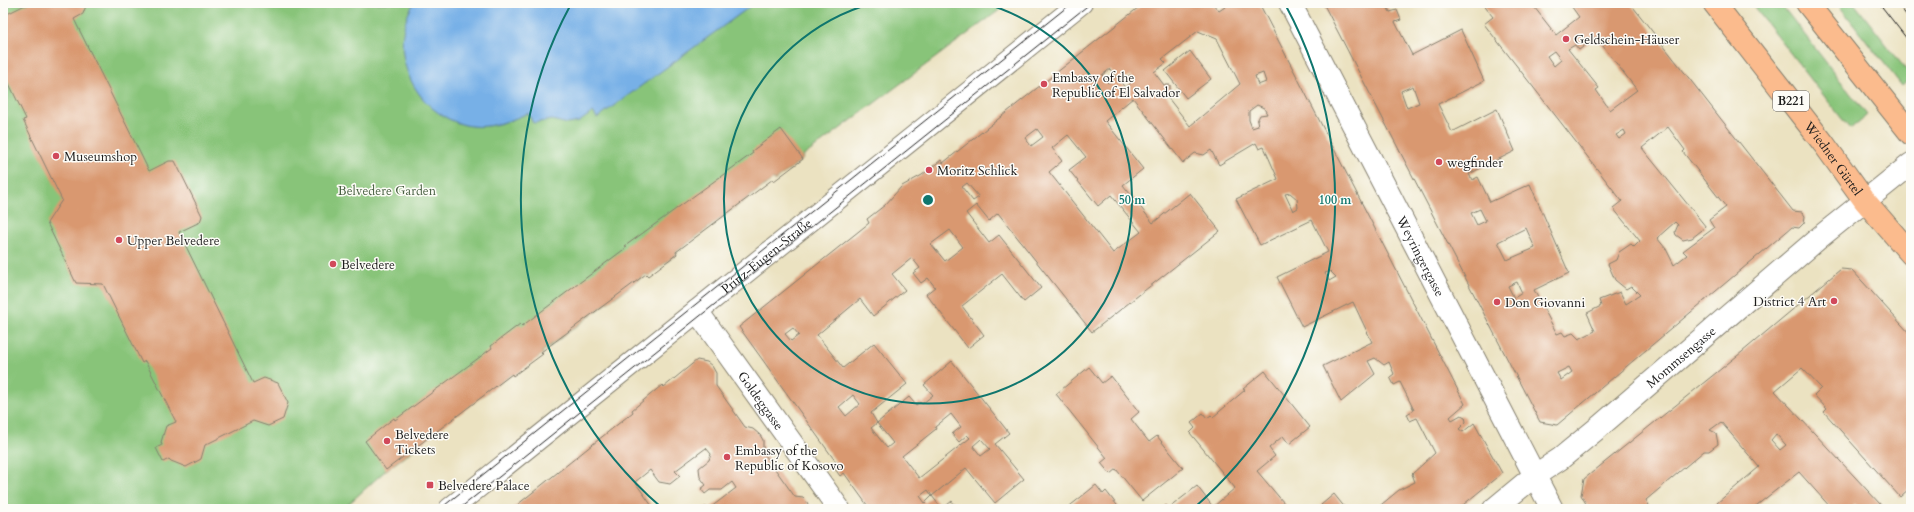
<svg xmlns="http://www.w3.org/2000/svg" width="1914" height="512" viewBox="0 0 1914 512" font-family="Cardo,serif">
<rect width="100%" height="100%" fill="#fdfcf7"/>
<filter id="ink" filterUnits="userSpaceOnUse"><feTurbulence type="fractalNoise" baseFrequency=".025" numOctaves="2"/><feDisplacementMap in="SourceGraphic" scale="8" xChannelSelector="R" yChannelSelector="G"/><feConvolveMatrix kernelMatrix="1 2 1 2 8 2 1 2 1" color-interpolation-filters="sRGB"/></filter>
<filter id="wash" filterUnits="userSpaceOnUse"><feTurbulence type="fractalNoise" baseFrequency=".012" numOctaves="4" result="noise"/><feDisplacementMap in="SourceGraphic" scale="16" xChannelSelector="R" yChannelSelector="G"/><feGaussianBlur stdDeviation="0.9" result="paint"/><feColorMatrix in="noise" values="0 0 0 0 0 0 0 0 0 0 0 0 0 0 0 0 0 1.4 0 .05"/><feComposite in="paint" operator="in"/></filter>
<g filter="url(#wash)">
<rect width="100%" height="100%" fill="#ebe2c1"/>
<path fill="#88c479" stroke="#52704a" d="M3,3H1009L802,157L803,159L774,181L773,179L676,252L677,254L648,276L646,274L542,352L543,354L512,374L415,446L416,448L386,470L343,509H3Z
M1751,3H1780L1867,115L1850,129Z
M1837,3H1854L1911,76V78L1902,86Z"/>
<path fill="#77b0e7" stroke="#4a6682" d="M414,3H755L597,118L593,112L579,122L568,124L552,120L533,123L528,113C508,122 487,130 465,125C413,112 385,49 414,3Z"/>
<g id="blocks">
<path fill="#d99870" fill-rule="evenodd" d="M29,3H87L83,14L74,19L149,171L169,161H175L202,216L200,222L179,232L253,383L264,378L278,383L288,403L283,419L268,426L253,421L205,445L201,459L186,467L171,461L169,459L163,462L156,448L162,445L161,442L166,426L176,422L145,361L142,363L103,284L76,283L47,223L62,200L23,120L26,119L3,71V16Z
M1144,3H1212L1219,11L1225,7L1223,3H1259L1465,404L1450,417L1452,420L1461,415L1465,417L1466,422L1459,429L1463,432L1474,423L1502,473L1458,509H1376L1399,490L1415,482L1412,474L1435,453L1417,418L1410,421L1407,414L1414,410L1400,382L1394,385L1390,377L1394,374L1389,362L1384,365L1375,358L1368,361L1375,374L1341,402L1323,366L1372,342L1353,302L1302,327L1277,277L1328,252L1312,220L1260,245L1236,199L1278,179L1264,147L1259,149L1256,143L1219,165L1211,150L1204,155L1195,153L1183,163L1133,98L1105,121L1143,169L1123,185L1153,223L1190,193L1220,231L1092,332L998,213L989,221L976,205L966,213L989,243L999,235L1041,288L1024,302L1002,274L962,306L984,335L968,348L926,294L935,287L928,278L921,283L913,273L920,268L912,258L892,274L905,290L873,316L860,299L817,335L843,368L874,343L907,384L871,413L877,423L871,428L887,448L893,443L877,423L909,397L916,405L920,402L922,404L933,395L924,385L952,361L1009,433L995,444L1024,479L995,503L966,468L932,496L928,490L920,496L925,503L932,496L942,509L952,501L958,509H870L844,473L840,476L832,465L836,462L739,327L869,223L867,219L885,205L902,186L922,175L941,160L943,163ZM1198,31L1217,39L1240,84L1190,126L1165,94H1170V85H1164L1154,72L1166,63L1162,59ZM1110,69L1116,77L1108,83L1102,75ZM1263,73L1266,82L1258,85L1255,76ZM1130,75L1134,80L1125,88L1121,82ZM1257,105L1264,108L1267,114L1260,115L1257,121L1258,126L1252,128L1249,120V111ZM1037,129L1043,137L1031,146L1025,138ZM1068,135L1086,157L1069,170L1098,206L1111,195L1141,232L1113,253L1049,172L1062,161L1052,148ZM967,183L979,197L973,201L962,187ZM1290,193L1297,199L1298,208L1293,211L1285,194ZM950,230L963,247L945,261L931,244ZM1330,271L1336,277L1329,281L1325,273ZM793,328L799,335L791,341L785,334ZM853,395L860,404L846,416L839,407ZM951,414L961,427L952,434L959,442L967,435L970,438L919,478L902,456L936,429L935,427ZM981,439L990,449L981,456L973,446Z
M1323,3H1385L1390,12L1397,10L1401,20L1395,22L1412,55L1461,30L1484,81L1438,104L1452,132L1497,109L1515,151L1469,174L1472,180L1478,177L1490,202L1530,184L1569,273L1534,290L1557,334L1562,332L1565,336L1573,333L1579,339L1595,331L1587,313L1601,306L1599,300L1620,292L1626,304L1640,295L1631,286L1626,289L1615,280L1608,264L1616,260L1619,252L1631,244L1634,247L1640,241L1613,208L1622,201L1484,24L1493,17L1482,3H1531L1556,35L1579,17L1569,3H1630L1793,211L1802,212L1805,216L1804,223L1799,228L1792,227L1557,425L1540,422ZM1596,37L1637,90L1610,110L1596,90L1599,88L1568,49L1575,45L1579,50ZM1554,51L1561,60L1554,66L1547,56ZM1413,86L1419,103L1407,108L1401,91ZM1668,127L1685,150L1683,152L1726,207L1709,220L1714,228L1683,251L1687,255L1674,265L1666,249L1657,238L1675,222L1678,225L1675,232L1676,235L1683,240L1692,238L1706,227L1642,148ZM1624,130L1626,134L1619,139L1616,135ZM1480,209L1486,221L1477,225L1471,213ZM1526,228L1535,248L1507,260L1498,242ZM1517,282L1522,293L1514,298L1508,286ZM1569,367L1572,372L1561,380L1557,373Z
M1190,51L1211,79L1186,98L1165,71Z
M781,129L803,159L774,181L773,179L676,252L677,254L648,276L646,274L541,352L543,354L513,376L512,374L386,470L365,441L394,418L395,420L492,348L491,346L520,324L522,326L627,247L625,246L753,153L752,151Z
M1841,269L1852,270L1911,335V487L1900,497L1824,412L1827,409L1814,395L1821,388L1802,368L1775,391L1881,505L1860,509L1855,504L1850,509H1832L1799,472L1752,509H1710L1759,467L1721,422L1710,430L1716,433L1718,444L1709,451H1704L1646,500L1651,509H1589L1581,495L1584,479L1742,352ZM1776,434L1786,445L1780,450L1771,440Z
M697,360L707,362L712,366L716,373V386L745,427L753,429L760,435L763,440V452L795,497L803,498L807,502L810,509H702L705,507L710,508L736,488L732,482L722,490H710L705,494L701,489L706,485L700,477L699,468L709,460L711,454L706,448L675,471L680,476L670,484L659,482L650,470L635,482L654,509H512L633,412L632,410L662,385L664,387Z
M1089,367L1102,383L1111,376L1139,412L1131,419L1149,442L1157,436L1183,468L1142,501L1116,469L1110,474L1101,463L1107,458L1056,394Z
M1265,371L1310,427L1289,444L1283,436L1269,448L1275,456L1257,471L1289,509H1162L1166,505L1169,508L1197,486L1213,507L1235,488L1190,433L1195,428L1191,423L1203,413L1207,418L1211,415L1213,417L1245,390L1243,389Z
M1096,485L1103,494L1106,491L1120,509H1066Z
M1334,494L1346,509H1325L1321,505Z"/>
</g>
</g>
<g filter="url(#ink)">
<use href="#blocks" fill-opacity="0" stroke="#847f6e" stroke-width="1"/>
<g fill="none" stroke-linecap="round" stroke-linejoin="round">
<g stroke="#847f6e" stroke-width="24">
<g id="minor">
<path id="s1" d="M1290,3L1552,509"/>
<path id="s2" d="M697,311L839,509"/>
<path id="s3" d="M1494,509L1534,476L1560,459L1599,427L1820,237L1911,164"/>
</g>
</g>
<g stroke="#847f6e" stroke-width="24">
<g id="tertiary">
<path id="s4" d="M450,509L1081,3"/>
</g>
</g>
<g stroke="#847f6e" stroke-width="24">
<g id="primary">
<path id="s5" d="M1714,3L1824,144L1865,201L1911,254"/>
<path d="M1807,3L1911,134"/>
</g>
</g>
<use href="#minor" stroke="#fff" stroke-width="22"/>
<use href="#tertiary" stroke="#fff" stroke-width="22"/>
<use href="#primary" stroke="#fbbb8d" stroke-width="22"/>
<path stroke="#1c1c1c" stroke-width="1" d="M1879,3L1911,44
M1897,3L1911,21
M440,509L1072,3
M459,509L1091,3"/>
</g>
</g>
<g fill="none" stroke="#0f766e" stroke-width="2">
<path d="M983 3A204 204 0 1 1 873 3"/>
<path d="M661 507A407 407 0 0 1 570 6M1286 6A407 407 0 0 1 1195 507"/>
</g>
<g fill="#d1495b" stroke="#fdfcf7" stroke-width="1.5">
<circle cx="1566" cy="39" r="4"/>
<circle cx="1044" cy="84" r="4"/>
<circle cx="56" cy="156" r="4"/>
<circle cx="1439" cy="162" r="4"/>
<circle cx="929" cy="170" r="4"/>
<circle cx="119" cy="240" r="4"/>
<circle cx="333" cy="264" r="4"/>
<circle cx="1834" cy="301" r="4"/>
<circle cx="1497" cy="302" r="4"/>
<circle cx="387" cy="441" r="4"/>
<circle cx="727" cy="457" r="4"/>
<rect x="426" y="481" width="8" height="8" rx="2"/>
</g>
<g text-anchor="middle" stroke-width="3" stroke-linejoin="round" paint-order="stroke">
<rect fill="#fdfcf7" stroke="#605f5e" stroke-width="1" x="1773" y="91" width="36" height="20" rx="3"/>
<g font-size="12" font-weight="bold" fill="#1c1c1c">
<text x="1791" y="105">B221</text>
</g>
<g font-size="13" fill="#1c1c1c" stroke="#fdfcf7" text-anchor="start">
<text x="1574" y="44">Geldschein-Häuser</text>
<text x="1052" y="82">Embassy of the<tspan x="1052" dy="15">Republic of El Salvador</tspan></text>
<text x="64" y="161">Museumshop</text>
<text x="1447" y="167">wegfinder</text>
<text x="937" y="175">Moritz Schlick</text>
<text x="127" y="245">Upper Belvedere</text>
<text x="341" y="269">Belvedere</text>
<text x="1826" y="306" text-anchor="end">District 4 Art</text>
<text x="1505" y="307">Don Giovanni</text>
<text x="395" y="439">Belvedere<tspan x="395" dy="15">Tickets</tspan></text>
<text x="735" y="455">Embassy of the<tspan x="735" dy="15">Republic of Kosovo</tspan></text>
<text x="438" y="490">Belvedere Palace</text>
</g>
<g font-size="13" fill="#1c1c1c" stroke="#fdfcf7">
<text dy="5" stroke="none"><textPath href="#s5" startOffset="196">Wiedner Gürtel</textPath></text>
<text dy="5" stroke="none"><textPath href="#s4" startOffset="405">Prinz-Eugen-Straße</textPath></text>
<text dy="5" stroke="none"><textPath href="#s1" startOffset="285">Weyringergasse</textPath></text>
<text dy="5" stroke="none"><textPath href="#s3" startOffset="241">Mommsengasse</textPath></text>
<text dy="5" stroke="none"><textPath href="#s2" startOffset="110">Goldeggasse</textPath></text>
</g>
<g font-size="13" fill="#475f41" stroke="#fdfcf7">
<text x="387" y="195">Belvedere Garden</text>
</g>
</g>
<circle cx="928" cy="200" r="6" fill="#0f766e" stroke="#fdfcf7" stroke-width="2"/>
<g font-size="12" text-anchor="middle" font-weight="bold" fill="#0f766e" stroke="#fdfcf7" stroke-width="3" stroke-linejoin="round" paint-order="stroke">
<text x="1132" y="204">50 m</text>
<text x="1335" y="204">100 m</text>
</g>
<rect width="1914" height="512" fill="none" stroke="#fdfcf7" stroke-width="16"/>
</svg>
